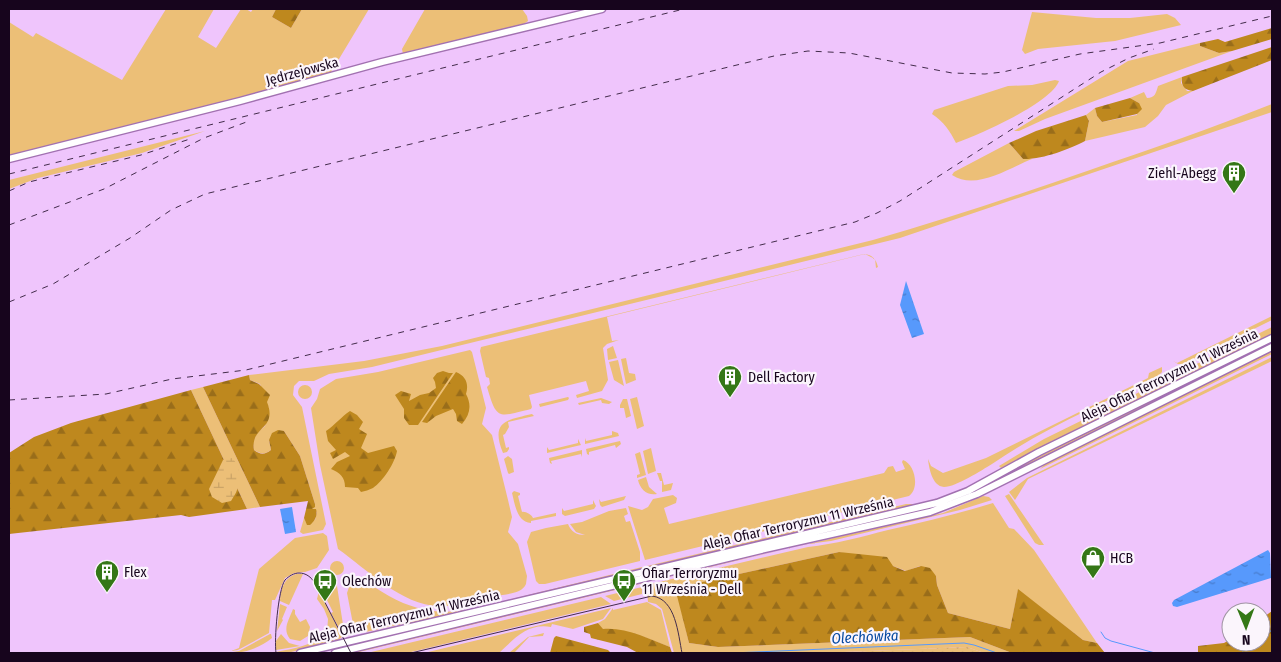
<svg xmlns="http://www.w3.org/2000/svg" width="1281" height="662" viewBox="0 0 1281 662" font-family="'Fira Sans Condensed',sans-serif">
<defs>
<pattern id="forest-firs" width="22" height="20" patternUnits="userSpaceOnUse" patternTransform="scale(1.25)"><rect width="22" height="20" fill="#be881e"/><path d="M5 1l3.5 6h-7zM16 11l3.5 6h-7z" fill="#996d1a"/></pattern>
<pattern id="wetland-marsh" width="20" height="14" patternUnits="userSpaceOnUse" patternTransform="scale(1.25)"><rect width="20" height="14" fill="#ecbf77"/><path d="M1 5h8M5 5V1M11 12h8M15 12V8" fill="none" stroke="#caa366"/></pattern>
<pattern id="park-dots" width="8" height="8" patternUnits="userSpaceOnUse" patternTransform="scale(1.25)"><rect width="8" height="8" fill="#ecbf77"/><path d="M2 2h.1M6 6h.1" fill="none" stroke="#caa366" stroke-width="1.8" stroke-linecap="round"/></pattern>
<pattern id="water-ripples" width="26" height="14" patternUnits="userSpaceOnUse" patternTransform="scale(1.25)"><rect width="26" height="14" fill="#5799fc"/><path d="M2 4q2-2 4 0t4 0M15 11q2-2 4 0t4 0" fill="none" stroke="#477bcb"/></pattern>
</defs>
<rect width="100%" height="100%" fill="#efc5fc"/>
<path fill="#ecbf77" d="M166,9H214L198,37L216,48L241,9H246L251,12L253,9H276L272,17L291,28L302,9H369L330,74L257,94L9,157V22L33,37L36,33L122,80Z
M425,9H522L527,16L528,21L522,25L403,54L402,49Z
M1032,12L1096,18H1130L1167,14L1175,18L1181,25L1115,41L1038,49L1025,54L1022,50Z
M1200,43V46L1219,53L1232,51L1045,119L1019,131H1014L1128,61Z
M1182,77L1181,83L1187,91H1193L1166,105L1158,116L1145,127L1085,141L1089,121L1086,115L1095,108L1097,116L1102,122L1137,115L1139,103L1130,98L1144,92L1147,98C1155,98 1156,93 1158,86Z
M1055,80L1059,81C1051,103 979,135 956,143C950,131 944,122 932,114L934,110L1008,86L1032,85Z
M1272,104V112L900,238L372,367L329,374L314,381H299L294,386L293,395L302,407L326,524L323,530L303,534L300,532L304,518L306,522L315,520L317,512L312,509L315,504L300,456L284,431L269,440L271,450C264,455 261,454 254,450L253,442L257,433L265,426L269,409L260,384L250,380L249,375L364,361L442,346L873,240C946,219 1018,195 1090,170C1151,149 1212,128 1272,104Z
M205,131L142,153L38,178L9,189V180Z
M1009,143L1023,159H1032C1009,168 976,191 952,175L954,172Z
M864,254C873,255 876,259 878,267L876,268L875,259L865,254L607,317L612,341L619,340L607,344L603,348L608,380L602,391L577,398L576,395L589,391L586,381L529,395L532,407L531,409C498,417 497,421 487,387L490,384L489,378L486,377L480,351L481,347Z
M1272,316V320L1183,364H1178L1173,361L1177,363Z
M1272,327V335L1001,468L999,466L1044,439Z
M1272,341V344L1005,477L1004,475L1067,442Z
M613,346L617,358L608,360L607,349Z
M470,350L472,352L486,408L482,424L492,435L508,500L512,517L508,532L518,544L527,576L526,584C522,594 506,594 496,596C477,601 459,607 439,606C401,605 368,570 338,549L320,465L311,408L317,399L320,389L336,379L378,372Z
M1272,351V354L1040,469L1047,462Z
M1272,357V361L1028,479L1015,500L1009,492L1027,478Z
M626,358L629,373L635,374L636,380L626,384L621,359Z
M618,360L624,386L614,380L609,362Z
M1162,367V372L1158,376C1102,404 1044,428 992,464C982,470 956,487 944,487C932,486 929,468 928,459L931,466L943,473L986,458L1148,378L1149,373Z
M298 392a7 7 0 1 1 14 0a7 7 0 1 1-14 0Z
M203,387L260,507L247,509L191,390Z
M568,397L569,398L568,400L540,407L539,404Z
M637,397L644,426L637,429L630,399Z
M601,398L612,402L609,404L602,403L601,400L579,405L578,403Z
M623,399H627L631,416L626,418L624,408H620V405Z
M532,414L534,416L508,422L509,427L505,434L503,435L506,448L509,447V449L507,452L503,453C490,421 507,420 532,414Z
M612,431L618,433L619,436L585,444V438L586,441L612,435Z
M578,439L581,445L547,453V447L549,450L578,443Z
M620,441L621,444L616,448L615,445L589,452V455L587,454L586,449Z
M651,448L656,471L648,474L643,451Z
M582,450V457L581,454L551,461L552,464L550,463L549,458Z
M640,452L646,475L637,478V475L640,474L635,454Z
M508,456L512,459L514,472L509,474L508,473L504,459Z
M903,460C915,464 920,488 909,496L645,560L628,506L642,510L648,507L653,499L673,495L677,498L676,503L664,508L669,524L884,473L888,467L893,466L896,472L905,469L902,462Z
M657,473H661L664,485L673,483L671,490L662,492V481H660Z
M646,477L649,487L657,494C647,496 640,489 638,480Z
M514,491L520,493V495L518,496L522,512C525,511 532,515 533,518L556,513V516L531,521V523C517,522 515,505 512,493Z
M1009,494L1044,545H1039L1035,543L1005,496Z
M626,496L624,500L602,507L600,505L599,499L601,502Z
M983,496L989,497L992,500L960,510L831,541L807,544L668,577V576L943,513Z
M593,500L596,506L594,509L565,516L562,514V508L564,511L593,504Z
M993,503L1009,528L1014,529L1034,550L1097,643L1083,640L1018,590L1010,629L948,613L937,585L936,576L920,566L906,571L893,566L839,552L676,588L689,643L718,647L970,637L1012,653H984L967,647L819,653H674L662,609L656,604L648,602L647,591L651,590V584L808,547C835,544 861,537 888,530C923,522 958,514 993,503Z
M906,504H914L902,509L647,568V566Z
M626,508L628,514L624,516L626,522L630,521L640,552V561L545,584H539L536,581L527,542L531,532L546,528L568,524C571,532 577,535 585,535L576,532L570,524L582,522L609,511Z
M323,533L327,536L329,550L317,568L305,572L294,573L285,578L275,600H272L269,633L238,650L231,651L239,648L259,569L295,538Z
M330 568a7 7 0 1 1 14 0a7 7 0 1 1-14 0Z
M642,567V569L430,620L397,625L366,632H360L353,624L347,593L349,587L353,582L362,580C371,584 380,591 389,596C416,611 441,615 471,609Z
M296,574H303L289,605L280,601C281,589 283,579 296,574Z
M643,575L644,576L360,644L427,626Z
M322,576L333,580L337,586L344,631L343,636L331,613L333,612L319,584Z
M645,581L644,583L355,653L351,652Z
M642,587V594L614,601L605,596Z
M319,591L342,637L337,641L327,632L328,619L324,609L317,599Z
M601,597L611,604L407,653H367Z
M647,602L661,610L670,647L644,637L603,630L598,623L605,619L613,608V610Z
M280,604L287,607L282,619L283,620L277,631Z
M611,608L603,619L573,629L552,624L551,627C528,623 515,638 499,653H445V652L424,653Z
M293,609L295,610V614L300,622L306,619L310,627L308,636L300,641L290,639C282,629 289,620 293,609Z
M544,633L543,636L529,637L514,653H509L528,637Z
M270,634H271L272,638C262,646 246,654 233,652L239,651Z
M281,634L289,643L300,646L276,650V641Z
M325,634L331,637L334,642L287,653H277L276,652C296,648 310,646 325,634Z"/>
<path fill="url(#forest-firs)" d="M276,9H302L291,28L272,17Z
M1272,28V39L1232,51L1219,53L1200,46V43L1218,39L1225,42Z
M1272,47V60L1193,91C1184,90 1181,86 1182,77Z
M1130,98L1139,103L1142,109L1137,114L1102,122L1097,116L1095,108Z
M1086,115L1089,121L1085,141C1070,149 1041,160 1023,159L1009,143L1036,131Z
M443,371L449,373H453L418,425H409L404,418V409L395,395L401,391L411,394L409,401L420,395L429,393L436,388L435,382L433,378L437,373Z
M456,372C466,376 469,384 466,394C472,405 470,415 462,424L457,421L456,414L453,409L436,416L427,423L422,422Z
M249,375L250,380L259,384L270,395L267,402C278,430 250,426 254,450C261,455 264,455 271,450L269,440L272,433L278,430L284,431L300,456L315,504V507L312,509H316C318,515 315,521 310,525H307L304,518L308,501L260,507L203,387Z
M191,390L247,509L189,517L181,515L9,534V453L34,437L71,423Z
M350,411L357,415L363,422L359,429L367,434L361,448L368,453L394,446L397,451C395,463 383,481 373,488C369,490 365,491 361,492L358,488L345,487C345,477 340,473 331,469L337,462L350,456L345,452L333,459L330,453L336,450L328,441L326,431C335,425 341,417 350,411Z
M839,552L887,557L893,566L905,571L921,566L930,568L936,576L937,585L948,613L1010,629L1018,589L1083,640L1097,643L1105,653H1012L970,637L718,647L689,643L675,588Z
M1272,611V653H1198V646L1224,643L1231,639V642H1261V619Z
M598,623L603,629C626,627 649,639 670,647L672,653H638L627,647L591,638L590,634L584,632V627Z
M556,636L608,650L611,653H550L554,638Z"/>
<path fill="url(#wetland-marsh)" d="M232,458C241,467 241,478 237,490C236,494 233,497 231,501L222,503L212,497L209,489L223,460Z"/>
<path fill="url(#park-dots)" d="M967,647L984,653H819Z"/>
<path fill="url(#water-ripples)" d="M906,281L924,334L912,338L900,305Z
M292,507L296,532L285,534L280,509Z
M1268,550L1270,553L1271,578L1177,607L1173,606L1172,603L1174,600Z"/>
<g fill="none" stroke-linecap="round" stroke-linejoin="round">
<path stroke="#5799fc" stroke-width="1" d="M1101,632L1105,638L1111,641L1155,653
M1261,638L1272,630
M1243,651L1255,642
M732,653L964,643L974,645L997,653
M1156,653H1165"/>
<g stroke="#a271b1" stroke-width="9">
<path id="tertiary" d="M9,159L240,101L382,62L602,9
M300,653L937,503L968,491L1039,452L1272,338
M335,653L761,550L930,512L977,494L1272,347"/>
</g>
<use href="#tertiary" stroke="#fff" stroke-width="6"/>
<path stroke="#432c4b" stroke-width="1" d="M276,653C274,640 278,590 285,580C289,576 294,573 299,573C306,573 311,577 315,583L351,653
M411,653L652,596C676,599 678,634 682,653"/>
<path stroke="#432c4b" stroke-width="1" stroke-dasharray="6 6" stroke-linecap="butt" d="M9,174L684,9
M9,191L29,182L141,155L193,138
M9,225L104,189L204,138L249,121
M9,302L53,284L130,238L171,210L205,194L774,56L808,51L849,53L952,73L985,74L1003,72L1080,54L1160,43L1272,16
M9,400L106,394L172,379L246,370L855,222L877,213L900,201L1101,72L1129,58L1154,49"/>
</g>
<defs>
<g id="building-pin" transform="scale(1.25)"><path d="M0 17L-7.5 6A9.5 9.5 0 1 1 7.5 6Z" fill="#347716" stroke="#fbf5fc"/><path d="M-4-6H4V6H1V3H-1V6H-4ZM-2.5-4.3h1.7v1.8h-1.7ZM.8-4.3h1.7v1.8H.8ZM-2.5-1h1.7V.8h-1.7ZM.8-1h1.7V.8H.8Z" fill="#fff"/></g>
<g id="shop-pin" transform="scale(1.25)"><path d="M0 17L-7.5 6A9.5 9.5 0 1 1 7.5 6Z" fill="#347716" stroke="#fbf5fc"/><path d="M-5-2.5h2.3a2.7 3.5 0 0 1 5.4 0H5L5.5 6h-11ZM-1.5-2.5h3a1.5 2.3 0 0 0-3 0Z" fill="#fff"/></g>
<g id="bus-pin" transform="scale(1.25)"><path d="M0 17L-7.5 6A9.5 9.5 0 1 1 7.5 6Z" fill="#347716" stroke="#fbf5fc"/><path d="M-5-6H5V4H4V6H2V4H-2V6H-4V4H-5ZM-3.5-4V0h7V-4ZM-3.5 1.2v1.5H-2V1.2ZM2 1.2v1.5H3.5V1.2Z" fill="#fff"/></g>
</defs>
<g fill-rule="evenodd">
<use href="#building-pin" x="1234" y="173"/>
<use href="#building-pin" x="730" y="377"/>
<use href="#shop-pin" x="1093" y="558"/>
<use href="#building-pin" x="107" y="572"/>
<use href="#bus-pin" x="325" y="581"/>
<use href="#bus-pin" x="624" y="581"/>
</g>
<g text-anchor="middle" stroke-width="4.5" stroke-linejoin="round" paint-order="stroke">
<g font-size="14" fill="#17051d" stroke="#fbf5fc">
<text transform="translate(302 71) rotate(-15)" y="5">Jędrzejowska</text>
<text transform="translate(1169 375) rotate(-26)" y="5">Aleja Ofiar Terroryzmu 11 Września</text>
<text transform="translate(798 523) rotate(-13)" y="5">Aleja Ofiar Terroryzmu 11 Września</text>
<text transform="translate(404 616) rotate(-13)" y="5">Aleja Ofiar Terroryzmu 11 Września</text>
</g>
<g font-size="14" fill="#17051d" stroke="#fbf5fc" text-anchor="start">
<text x="1216" y="178" text-anchor="end">Ziehl-Abegg</text>
<text x="748" y="382">Dell Factory</text>
<text x="1110" y="563">HCB</text>
<text x="124" y="577">Flex</text>
<text x="642" y="578">Ofiar Terroryzmu<tspan x="642" dy="16">11 Września - Dell</tspan></text>
<text x="342" y="586">Olechów</text>
</g>
<g font-size="15" font-style="italic" fill="#074aa1" stroke="#fbf5fc">
<text transform="translate(865 637) rotate(-3)" y="5">Olechówka</text>
</g>
</g>
<rect width="1281" height="662" fill="none" stroke="#17051d" stroke-width="20"/>
<g transform="translate(1246 627) rotate(179)"><circle r="24" fill="#fbf5fc" stroke="#a095a3"/>
<path d="M0-4L9 19L0 12L-9 19Z" fill="#347716"/>
<text y="-8" font-size="14" font-weight="bold" text-anchor="middle" fill="#17051d">N</text>
</g>
</svg>
